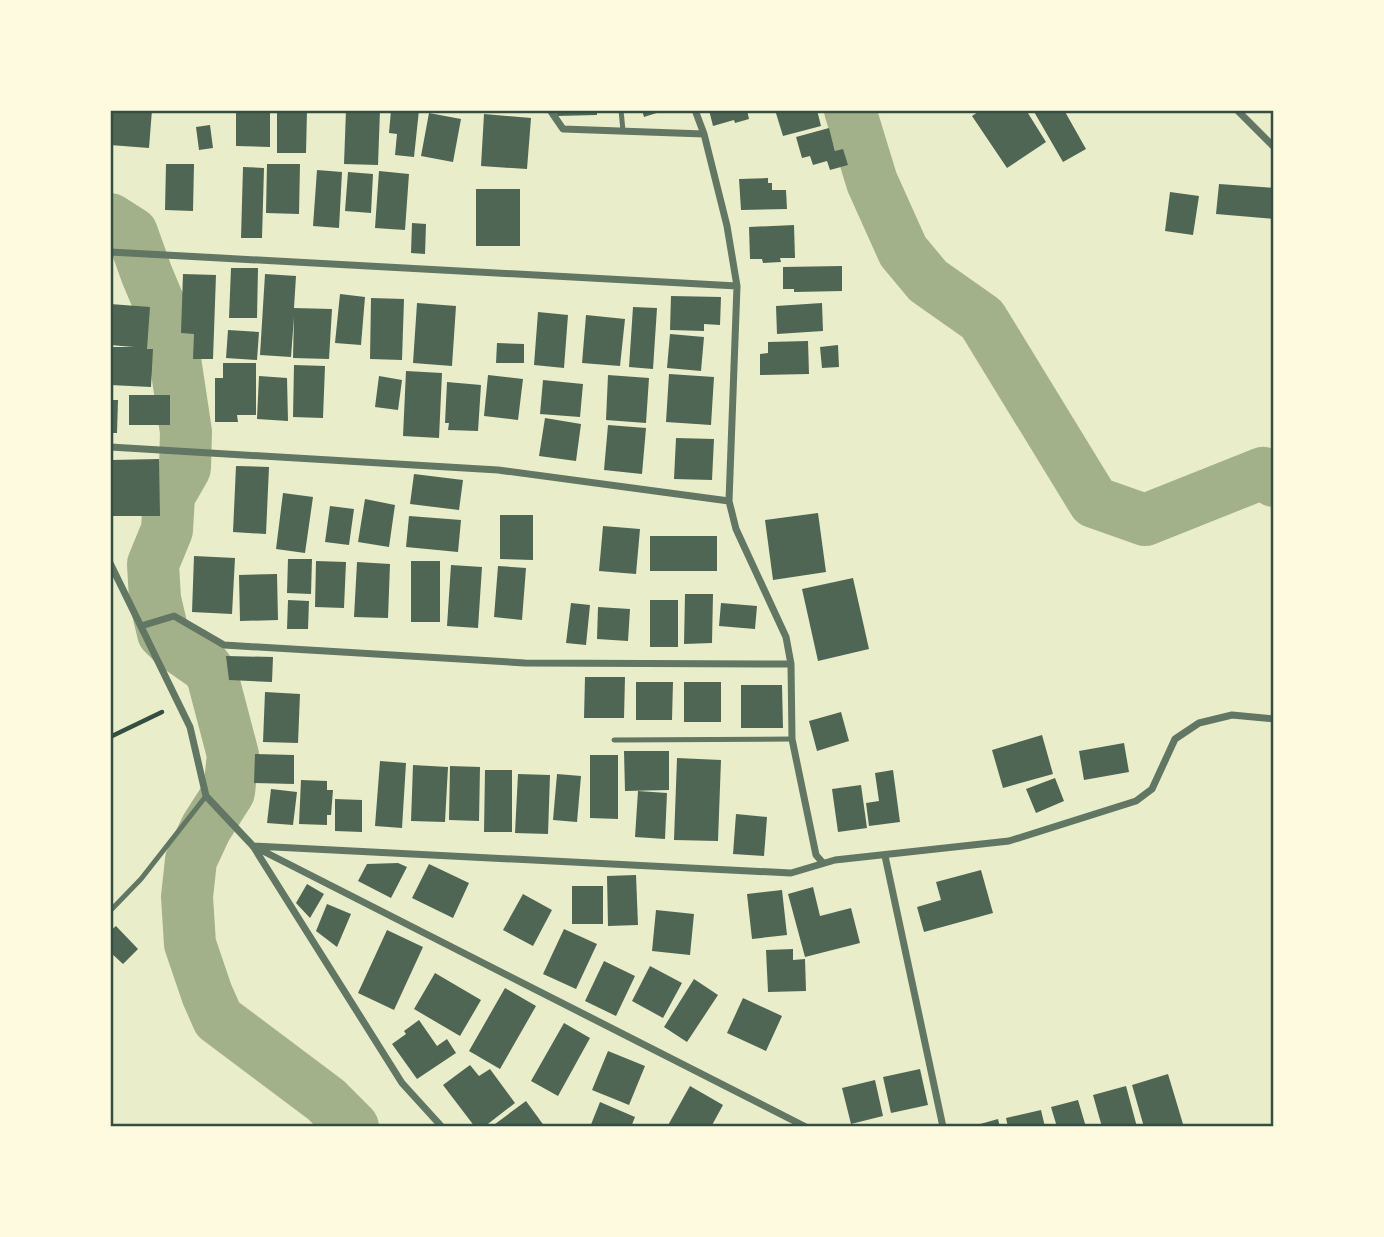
<svg xmlns="http://www.w3.org/2000/svg" width="1384" height="1237" viewBox="0 0 1384 1237" font-family="Quicksand,sans-serif">
<rect width="100%" height="100%" fill="#e9edc9"/>
<g fill="none" stroke-linecap="round" stroke-linejoin="round">
<path stroke="#a3b18a" stroke-width="52" d="M850,110L872,182L903,251L928,281L982,319L1094,502L1145,520L1263,473L1274,481
M110,219L132,233L147,275L171,332L186,432L185,468L169,496L167,530L153,564L155,599L163,633L175,645L205,666L212,675L233,755L229,792L206,828L191,860L187,897L190,944L207,994L218,1019L326,1100L353,1127"/>
</g>
<path fill="#4f6655" d="M113,110H152L149,148L110,145Z
M236,110H270V147L236,146Z
M277,110H307L306,153H277Z
M346,110H380L378,165L344,164Z
M391,110H419L414,157L395,155L397,134L389,133Z
M557,110H597V115L557,116Z
M642,110H663V111L644,117Z
M709,110H747L749,119L735,123L734,120L713,126Z
M775,110H817L821,126L783,136Z
M981,110H1026L1046,142L1007,168L972,116Z
M1033,110H1064L1086,149L1063,162Z
M429,113L461,119L453,162L421,156Z
M484,114L531,118L527,169L481,166Z
M210,125L213,148L199,150L196,127Z
M829,128L835,151L843,149L848,165L830,170L827,161L813,165L810,156L802,158L796,137Z
M166,164H194L193,211L165,210Z
M267,164H300L299,214L266,213Z
M243,167L264,168L262,238H241Z
M317,170L342,172L339,228L313,226Z
M379,171L409,174L405,230L375,228Z
M348,172L373,174L371,213L345,211Z
M768,178V183H772V190H786L787,209L741,210L739,179Z
M1219,184L1274,188V219L1216,214Z
M476,189H520V246H476Z
M1170,192L1199,196L1193,235L1165,231Z
M412,223L426,224L425,254L411,253Z
M794,225L795,258H780L781,262L763,263L762,259H750L749,227Z
M842,266V291L794,292V289H783V267Z
M231,268H258L257,318H229Z
M183,274L216,275L213,359H193L194,334L181,333Z
M265,274L296,276L294,308L332,309L329,359L293,358L294,317L291,357L260,355Z
M340,294L365,297L361,345L335,343Z
M671,296L721,297L720,325L704,324V331L670,330Z
M371,298L404,299L402,360L370,359Z
M417,303L456,306L452,366L413,363Z
M822,303L823,331L777,334L776,306Z
M110,304L150,307L147,349H153L151,387L110,385L112,347H134L110,345Z
M633,307L657,308L653,369L629,367Z
M538,312L568,315L564,368L534,365Z
M586,315L625,319L620,366L582,363Z
M228,330L259,332L257,360L226,358Z
M670,334L704,337L701,371L667,368Z
M808,341L809,374L760,375V354L768,353V342Z
M497,343L524,344V363H496Z
M838,345L839,367L822,368L820,347Z
M223,363H256V415H237L238,422H215V378H223Z
M294,365L325,366L323,418L293,417Z
M406,371L442,373L439,438L403,436Z
M669,374L714,377L711,425L666,422Z
M488,375L523,379L518,420L484,416Z
M608,375L649,378L646,423L606,420Z
M259,376L287,378L288,421L257,419Z
M379,376L402,380L398,410L375,407Z
M543,380L583,384L580,417L540,414Z
M447,382L481,385L478,431L448,430L449,423H445Z
M129,395H170V425H129Z
M110,400H118L117,433H110Z
M545,418L581,424L576,461L539,456Z
M608,425L646,428L642,474L604,470Z
M676,438L714,439L712,480L674,479Z
M159,459L160,516H113L111,460Z
M236,466L269,467L266,534L233,532Z
M414,474L463,480L459,510L410,504Z
M283,493L313,497L305,553L276,549Z
M365,499L395,505L389,547L358,542Z
M330,506L354,509L349,545L325,542Z
M818,513L826,572L773,580L765,520Z
M500,515H533V560L500,559Z
M409,516L461,520L458,552L406,547Z
M603,526L640,529L636,574L599,571Z
M650,536H717V571H650Z
M194,556L235,558L232,614L192,612Z
M288,559H312L311,594L287,593Z
M316,561L346,562L344,608L315,607Z
M411,561H440V622H411Z
M357,562L390,564L388,618L354,617Z
M451,565L482,567L478,628L447,626Z
M498,566L526,568L522,620L494,617Z
M277,574L278,620L240,621L239,575Z
M853,578L869,649L818,661L802,589Z
M685,594H713L712,643L684,644Z
M288,600L309,601L308,629H287Z
M650,600H678V647H650Z
M571,603L590,605L586,645L566,643Z
M721,603L757,606L755,629L719,626Z
M598,607L630,609L628,641L597,639Z
M226,656L273,657L272,682L229,680Z
M585,677H625L624,718H584Z
M636,682H673L672,720H636Z
M684,682H721V722H684Z
M741,685H782L783,728H741Z
M265,692L300,694L298,743L263,742Z
M841,712L849,741L817,751L809,721Z
M1042,735L1053,774L1003,788L992,750Z
M1124,743L1129,772L1084,780L1079,751Z
M624,751H669V790L625,791Z
M255,754L294,755V784L254,783Z
M590,755H618V819L590,818Z
M677,758L721,760L718,841L674,840Z
M380,761L406,763L402,828L375,826Z
M413,765L448,767L445,822L411,821Z
M450,766L480,767L479,821L449,820Z
M485,770H512V832H484Z
M893,770L900,822L869,826L866,803L879,801L875,773Z
M518,774L550,775L548,834L515,833Z
M557,774L581,776L577,822L553,820Z
M1055,778L1064,801L1036,813L1026,789Z
M301,780L327,781V790H333L331,815H327V825L299,824Z
M861,785L867,828L838,832L832,789Z
M271,789L297,792L293,825L267,823Z
M638,791L667,793L665,839L635,837Z
M335,799L362,800V832L335,831Z
M736,814L767,817L764,856L733,854Z
M398,863L407,867L391,898L358,881L367,864Z
M429,864L469,883L453,918L412,898Z
M981,870L993,913L924,932L917,907L941,900L936,882Z
M636,875L638,925L608,926L607,876Z
M307,884L324,894L310,918L296,903Z
M572,886H603V924H572Z
M813,887L820,916L851,908L860,943L805,957L788,894Z
M782,890L787,935L752,939L747,894Z
M523,894L552,910L533,946L503,930Z
M327,904L351,914L337,947L316,931Z
M656,910L694,914L690,955L652,951Z
M116,926L138,949L123,964L110,952V931Z
M564,929L597,944L576,989L543,974Z
M387,930L423,947L394,1010L358,993Z
M793,949V960L805,959L806,991L768,992L766,950Z
M604,961L635,976L616,1016L585,1001Z
M650,966L682,983L663,1018L632,1001Z
M435,973L481,1000L460,1036L414,1009Z
M694,979L718,995L687,1042L664,1027Z
M505,988L536,1006L500,1069L469,1051Z
M743,998L782,1016L766,1051L727,1033Z
M419,1020L437,1046L447,1039L456,1053L417,1079L392,1044L406,1034L404,1031Z
M564,1023L590,1038L558,1096L531,1081Z
M608,1051L645,1066L629,1105L592,1090Z
M470,1065L479,1076L490,1069L515,1103L484,1127H475L443,1085Z
M920,1069L928,1105L891,1113L883,1077Z
M1168,1074L1183,1124L1175,1127H1144L1132,1085Z
M875,1080L883,1116L851,1124L842,1088Z
M690,1086L723,1105L711,1127H667Z
M1126,1086L1137,1127H1102L1093,1095Z
M1078,1100L1086,1127H1057L1051,1107Z
M526,1101L545,1127H491Z
M600,1102L635,1117L631,1127H590Z
M1041,1110L1045,1127H1008L1006,1118Z
M998,1119L1000,1127H974L973,1126Z"/>
<g fill="none" stroke-linecap="round" stroke-linejoin="round">
<path stroke="#344e41" stroke-width="4.5" d="M110,737L162,712"/>
<path stroke="#617663" stroke-width="5" d="M621,110L623,131
M614,740L792,739
M110,911L141,879L206,796"/>
<path stroke="#617663" stroke-width="7" d="M550,110L563,129L704,134
M695,110L704,134L727,226L737,286L729,501L736,529L786,637L791,664L792,739L816,855L823,863
M1237,110L1274,147
M110,252L737,286
M110,447L498,470L729,501
M110,563L190,727L206,796L253,846L402,1083L442,1127
M141,626L174,616L224,645L525,663L791,664
M253,846L791,873L835,860L1009,841L1136,801L1152,789L1175,739L1199,723L1232,715L1274,719
M257,848L806,1127
M885,856L943,1127"/>
</g>
<rect width="1384" height="1237" fill="none" stroke="#fefae0" stroke-width="224"/>
<rect x="112" y="112" width="1160" height="1013" fill="none" stroke="#344e41" stroke-width="2.5"/>
</svg>
